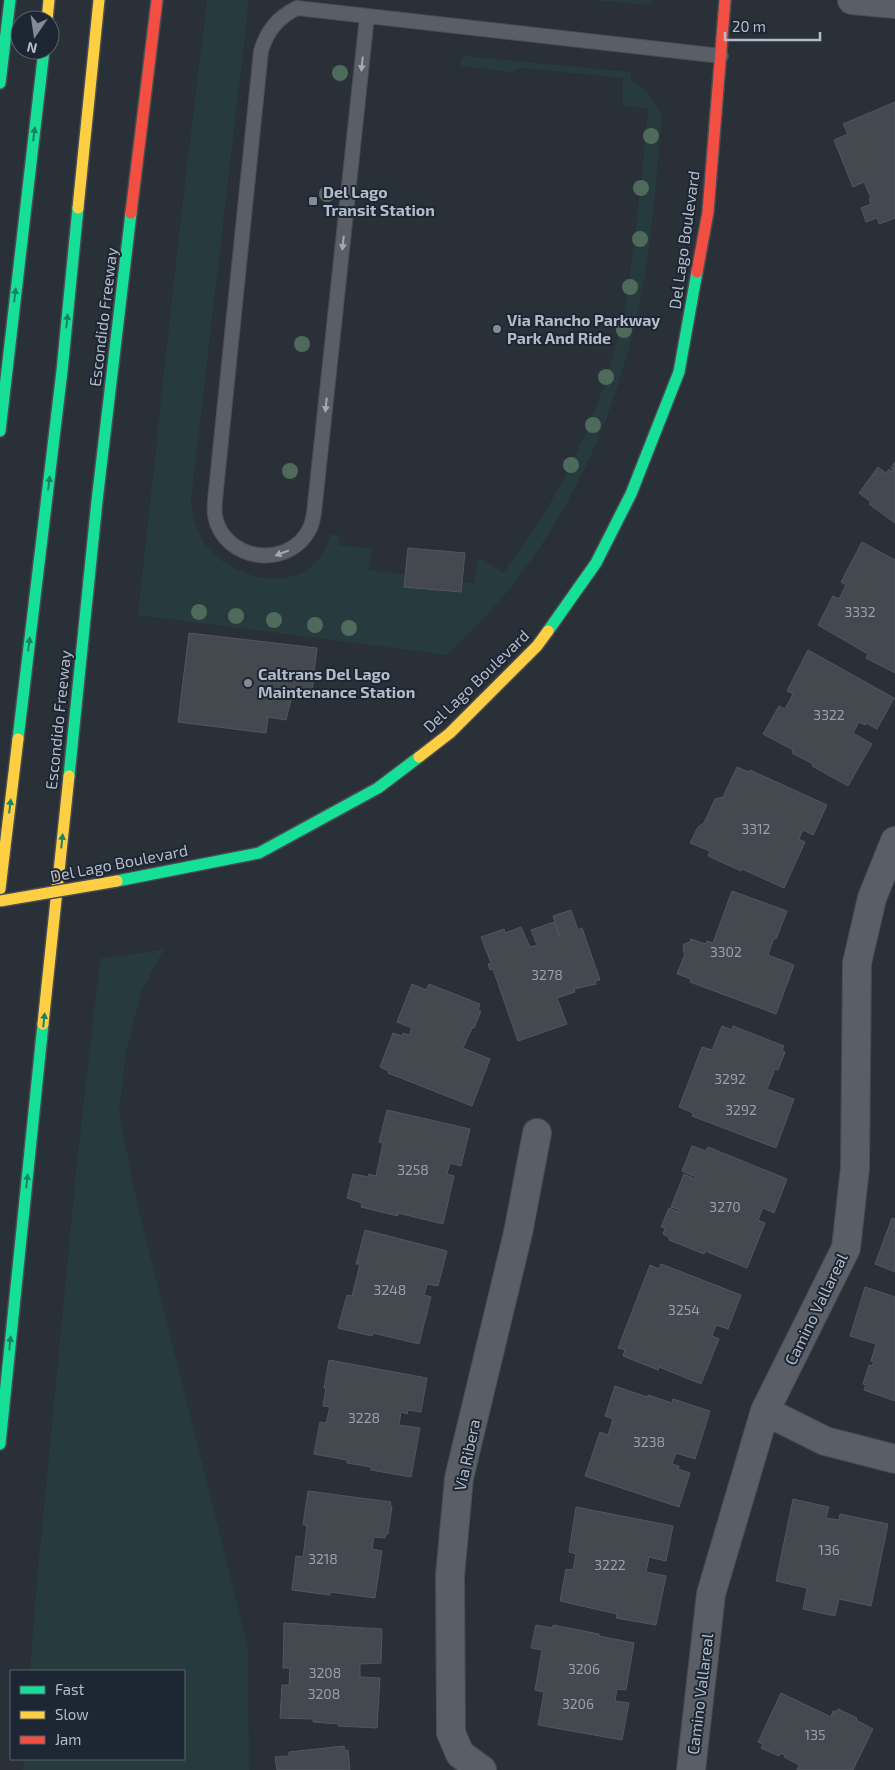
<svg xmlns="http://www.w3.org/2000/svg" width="895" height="1770" viewBox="0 0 895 1770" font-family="'Exo 2',sans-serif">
<rect width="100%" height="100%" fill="#2a3038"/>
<path fill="#273a3e" d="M207,0H249L191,500C192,517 197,536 210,550C244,587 318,594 330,534L339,536V545L372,549L369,570L474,583L477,560L483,559L503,573L540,521L569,470L588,427L605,383L626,307L640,193L648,109L622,105L623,78L522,68L511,72L462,66L460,64L461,59L465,56L631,72L630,80C643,86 658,104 662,118C656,172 654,227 644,280C625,389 583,495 514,583C494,609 471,632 448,655L138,615L180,225Z
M592,0H655L647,5Z
M164,949L141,992L126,1052L119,1113L137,1202L248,1648L249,1770H23L24,1759H184V1671H30L37,1580L76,1173L100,959Z"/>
<path fill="#444950" stroke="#52575f" d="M895,102V218L879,224L877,218L866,222L861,208L871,204L869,199L871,198L864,182L853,187L834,140L848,134L843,124Z
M895,462V523L869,504L871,502L859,493L878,467L886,473L889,469L892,472L893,469L891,468Z
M862,542L895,560V673L866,658L868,654L818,625L833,596L839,599L846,585L841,582Z
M408,548L465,553L461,592L404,587Z
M189,633L317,648L311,699L292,695L286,720L268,717L266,733L178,722Z
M808,650L894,698L877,729L866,723L865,725L859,722L853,733L872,744L848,786L812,766L813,764L792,753L793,750L763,734L779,706L785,709L793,694L787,691Z
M737,767L748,772L750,770L827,805L813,835L803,830L799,839L805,842L784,888L742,869L741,871L708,856L710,851L690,843L698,827L704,823L715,799L723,797Z
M732,891L787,911L776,939L774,938L768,955L794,965L776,1014L690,982L691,979L677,974L685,954L683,950L684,944L690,942L691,939L706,944L707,941L713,943Z
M571,910L578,930L582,928L600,980L595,981L596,984L574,989L575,992L557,998L567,1024L518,1041L493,969L490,970L488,964L491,963L481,937L504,929L505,933L521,927L530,947L537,945L531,930L554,922L559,936H560L553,916Z
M412,984L426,990L429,984L480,1004L478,1010L481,1011L474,1028H472L463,1048L490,1059L472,1106L388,1073L389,1071L380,1067L393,1033L402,1036L403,1033L409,1035L412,1028L397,1022Z
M722,1026L732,1030L733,1026L784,1046L782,1050L785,1052L778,1070L775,1069L767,1089L794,1099L776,1148L692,1116L693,1113L679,1107L702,1047L712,1050Z
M387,1110L470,1129L461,1166L450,1163L447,1174L454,1176L443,1224L398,1213V1216L361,1207L362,1203L347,1198L353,1174L368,1177L369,1174L376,1176L383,1143L379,1142Z
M692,1146L706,1151L708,1147L787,1179L774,1213L763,1208L758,1220L765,1223L747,1268L705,1251L704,1254L669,1240L670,1238L663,1234L665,1228L661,1227L669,1208L679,1212L680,1210L671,1207L684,1174L695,1179L696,1177L682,1171Z
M892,1218L895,1219V1272L875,1264Z
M365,1230L447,1251L438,1286L427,1284L424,1295L431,1297L419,1344L373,1333L372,1336L338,1328L347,1295L352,1296L360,1264H356Z
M661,1264L741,1295L728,1329L716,1325L712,1336L719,1339L701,1384L659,1367L658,1370L623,1356L625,1350L618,1348L650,1265L659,1269Z
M865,1287L895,1297V1401L864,1390L866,1385L863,1384L869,1365L872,1366L874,1362L871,1361L876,1344L850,1336Z
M329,1360L427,1378L421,1412L408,1410L407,1414L401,1412L399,1425L420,1428L411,1477L371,1470V1467L347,1463V1460L314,1454L320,1422L326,1423L330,1407L323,1406L326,1388H324Z
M615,1386L647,1397L648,1395L672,1403L673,1399L710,1411L695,1459L676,1453L672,1464L679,1466L678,1469L690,1473L679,1507L585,1476L600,1432L608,1435L613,1419L605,1416Z
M308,1491L391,1502L390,1505L392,1506L388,1534H386L385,1538L374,1537L372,1549L382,1551L375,1598L330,1592V1595L292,1590L296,1556L303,1557L307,1525H303Z
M793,1499L829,1507L826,1518L839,1520L840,1514L888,1524L871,1606L839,1599L835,1616L803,1609L807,1588L776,1581Z
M576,1507L673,1526L666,1561L649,1557L646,1572L666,1576L656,1625L616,1618L617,1614L560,1601L566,1569L573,1570L576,1554L569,1552Z
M284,1623L382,1629L381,1663L360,1664V1677L380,1678L377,1728L338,1726L339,1724L313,1722V1719L280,1718L282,1685H289L290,1668H283Z
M536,1625L553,1628V1625L599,1634V1636L634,1643L626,1690L617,1689L615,1701L629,1703L622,1740L538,1725L544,1692L535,1690L542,1650L531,1648Z
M781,1693L831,1717L833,1711L836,1712L838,1709L857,1718L856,1720L873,1729L853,1770H797L799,1765L784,1757L785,1755L780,1753L779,1756L761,1748L763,1744L758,1742Z
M344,1746L345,1751L348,1750L350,1770H277L275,1757L289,1756V1752Z"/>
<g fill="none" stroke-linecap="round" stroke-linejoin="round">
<g stroke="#484c53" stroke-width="16">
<path id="lane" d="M367,16L314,513C313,518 312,524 310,528C290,570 224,562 215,516C214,511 215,505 215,500L261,51C267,31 277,18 297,8L721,56"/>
</g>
<g stroke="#484c53" stroke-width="30">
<path id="street" d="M852,0L895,4
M765,1411L825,1441L895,1459
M482,1770L460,1754L451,1733L450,1576L459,1478L518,1233L537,1133
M691,1770L711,1594L765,1411L846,1248L855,1168L857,963L872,898L895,841"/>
</g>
<g stroke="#484c53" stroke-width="14">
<path id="fast" d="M0,83L10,0
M0,431L44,50
M548,631L596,563L631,494L679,372L697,272
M18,739L62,371L78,208
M69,776L97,501L131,213
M117,881L259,853L378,788L419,757
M0,1444L43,1024"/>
</g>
<g stroke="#484c53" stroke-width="14">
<path id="slow" d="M47,20L49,0
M78,208L99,0
M419,757L450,733L537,646L548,631
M0,889L18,739
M43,1024L69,776"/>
</g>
<g stroke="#484c53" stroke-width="14">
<path id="jam" d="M131,213L157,0
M697,272L708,212L725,0"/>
</g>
<use href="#lane" stroke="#5a5e66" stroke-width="14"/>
<use href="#street" stroke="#5a5e66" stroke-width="28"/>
<use href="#fast" stroke="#16e098" stroke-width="11"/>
<use href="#slow" stroke="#ffcf43" stroke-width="11"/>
<use href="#jam" stroke="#f24e42" stroke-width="11"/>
<g stroke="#484c53" stroke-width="14" stroke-linecap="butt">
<path id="slow-bridge" d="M0,901L117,881"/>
</g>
<use href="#slow-bridge" stroke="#ffcf43" stroke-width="11"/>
</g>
<g fill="#4e6a5a">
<circle cx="340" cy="73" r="8"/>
<circle cx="651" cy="136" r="8"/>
<circle cx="641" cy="188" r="8"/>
<circle cx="327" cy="194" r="8"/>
<circle cx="640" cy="239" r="8"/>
<circle cx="630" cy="287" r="8"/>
<circle cx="624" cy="330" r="8"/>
<circle cx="302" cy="344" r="8"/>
<circle cx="606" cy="377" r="8"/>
<circle cx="593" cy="425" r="8"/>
<circle cx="571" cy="465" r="8"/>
<circle cx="290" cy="471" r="8"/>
<circle cx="199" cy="612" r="8"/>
<circle cx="236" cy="616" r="8"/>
<circle cx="274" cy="620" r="8"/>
<circle cx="315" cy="625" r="8"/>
<circle cx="349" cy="628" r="8"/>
</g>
<defs><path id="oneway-solid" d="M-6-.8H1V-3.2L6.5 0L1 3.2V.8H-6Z" transform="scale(1.25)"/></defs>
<g fill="#a2a9b5">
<use href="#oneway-solid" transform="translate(362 64) rotate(96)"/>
<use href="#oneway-solid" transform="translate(343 243) rotate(96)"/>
<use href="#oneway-solid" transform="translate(326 405) rotate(96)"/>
<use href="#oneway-solid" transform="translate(282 553) rotate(159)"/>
</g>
<g fill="#1a8366">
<use href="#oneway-solid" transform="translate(34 134) rotate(-83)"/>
<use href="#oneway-solid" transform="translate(15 295) rotate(-83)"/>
<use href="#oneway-solid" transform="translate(67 321) rotate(-84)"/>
<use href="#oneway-solid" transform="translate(49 483) rotate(-83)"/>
<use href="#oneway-solid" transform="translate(29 644) rotate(-83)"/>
<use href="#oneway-solid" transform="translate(10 806) rotate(-83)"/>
<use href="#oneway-solid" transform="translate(62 841) rotate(-84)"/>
<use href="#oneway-solid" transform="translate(44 1020) rotate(-84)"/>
<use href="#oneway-solid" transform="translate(27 1181) rotate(-84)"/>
<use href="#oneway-solid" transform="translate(10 1343) rotate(-84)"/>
</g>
<g fill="#848b96" stroke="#1d2633" stroke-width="2">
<rect x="308" y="196" width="10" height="10" rx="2.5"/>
<circle cx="497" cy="329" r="5"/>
<circle cx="248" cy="683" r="5"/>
</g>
<g text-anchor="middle" stroke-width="4" stroke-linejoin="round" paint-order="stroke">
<g font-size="14" fill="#989fab">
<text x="860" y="617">3332</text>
<text x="829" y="720">3322</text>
<text x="756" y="834">3312</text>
<text x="726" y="957">3302</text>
<text x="547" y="980">3278</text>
<text x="730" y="1084">3292</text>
<text x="741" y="1115">3292</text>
<text x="413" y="1175">3258</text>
<text x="725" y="1212">3270</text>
<text x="390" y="1295">3248</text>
<text x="684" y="1315">3254</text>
<text x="364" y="1423">3228</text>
<text x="649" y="1447">3238</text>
<text x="829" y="1555">136</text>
<text x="323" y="1564">3218</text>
<text x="610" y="1570">3222</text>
<text x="584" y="1674">3206</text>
<text x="325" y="1678">3208</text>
<text x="324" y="1699">3208</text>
<text x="578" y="1709">3206</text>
<text x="815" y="1740">135</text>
</g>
<g font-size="16" font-weight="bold" fill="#b4bcc9" stroke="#1d2633" text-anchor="start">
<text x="323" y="198">Del Lago<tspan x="323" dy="18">Transit Station</tspan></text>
<text x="507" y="326">Via Rancho Parkway<tspan x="507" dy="18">Park And Ride</tspan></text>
<text x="258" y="680">Caltrans Del Lago<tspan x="258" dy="18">Maintenance Station</tspan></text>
</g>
<g font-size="16" fill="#b4bcc9" stroke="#1d2633">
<text transform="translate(684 240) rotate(-82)" y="6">Del Lago Boulevard</text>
<text transform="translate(103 317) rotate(-83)" y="6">Escondido Freeway</text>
<text transform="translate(476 681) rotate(-44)" y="6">Del Lago Boulevard</text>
<text transform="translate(58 720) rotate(-84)" y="6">Escondido Freeway</text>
<text transform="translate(119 863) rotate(-11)" y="6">Del Lago Boulevard</text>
<text transform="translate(816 1309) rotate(-64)" y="6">Camino Vallareal</text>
<text transform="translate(467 1455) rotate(-78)" y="6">Via Ribera</text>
<text transform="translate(700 1694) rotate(-83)" y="6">Camino Vallareal</text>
</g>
</g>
<rect x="10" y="1670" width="175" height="90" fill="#1d2633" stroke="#59626f"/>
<rect x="20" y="1686" width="25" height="8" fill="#16e098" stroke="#59626f"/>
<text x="55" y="1695" font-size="15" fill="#b4bcc9">Fast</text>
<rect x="20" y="1711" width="25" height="8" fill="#ffcf43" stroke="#59626f"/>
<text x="55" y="1720" font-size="15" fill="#b4bcc9">Slow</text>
<rect x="20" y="1736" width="25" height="8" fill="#f24e42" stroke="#59626f"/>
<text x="55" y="1745" font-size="15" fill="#b4bcc9">Jam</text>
<g transform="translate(35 35) rotate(193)"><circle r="24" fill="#1d2633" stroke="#59626f"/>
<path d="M0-4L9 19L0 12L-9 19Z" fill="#848b96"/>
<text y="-8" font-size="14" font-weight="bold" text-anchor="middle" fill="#b4bcc9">N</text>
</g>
<path d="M725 32v8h95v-8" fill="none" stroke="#b4bcc9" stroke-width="2.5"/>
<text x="732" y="32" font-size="15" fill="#b4bcc9" stroke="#1d2633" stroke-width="4" paint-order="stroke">20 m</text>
</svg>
